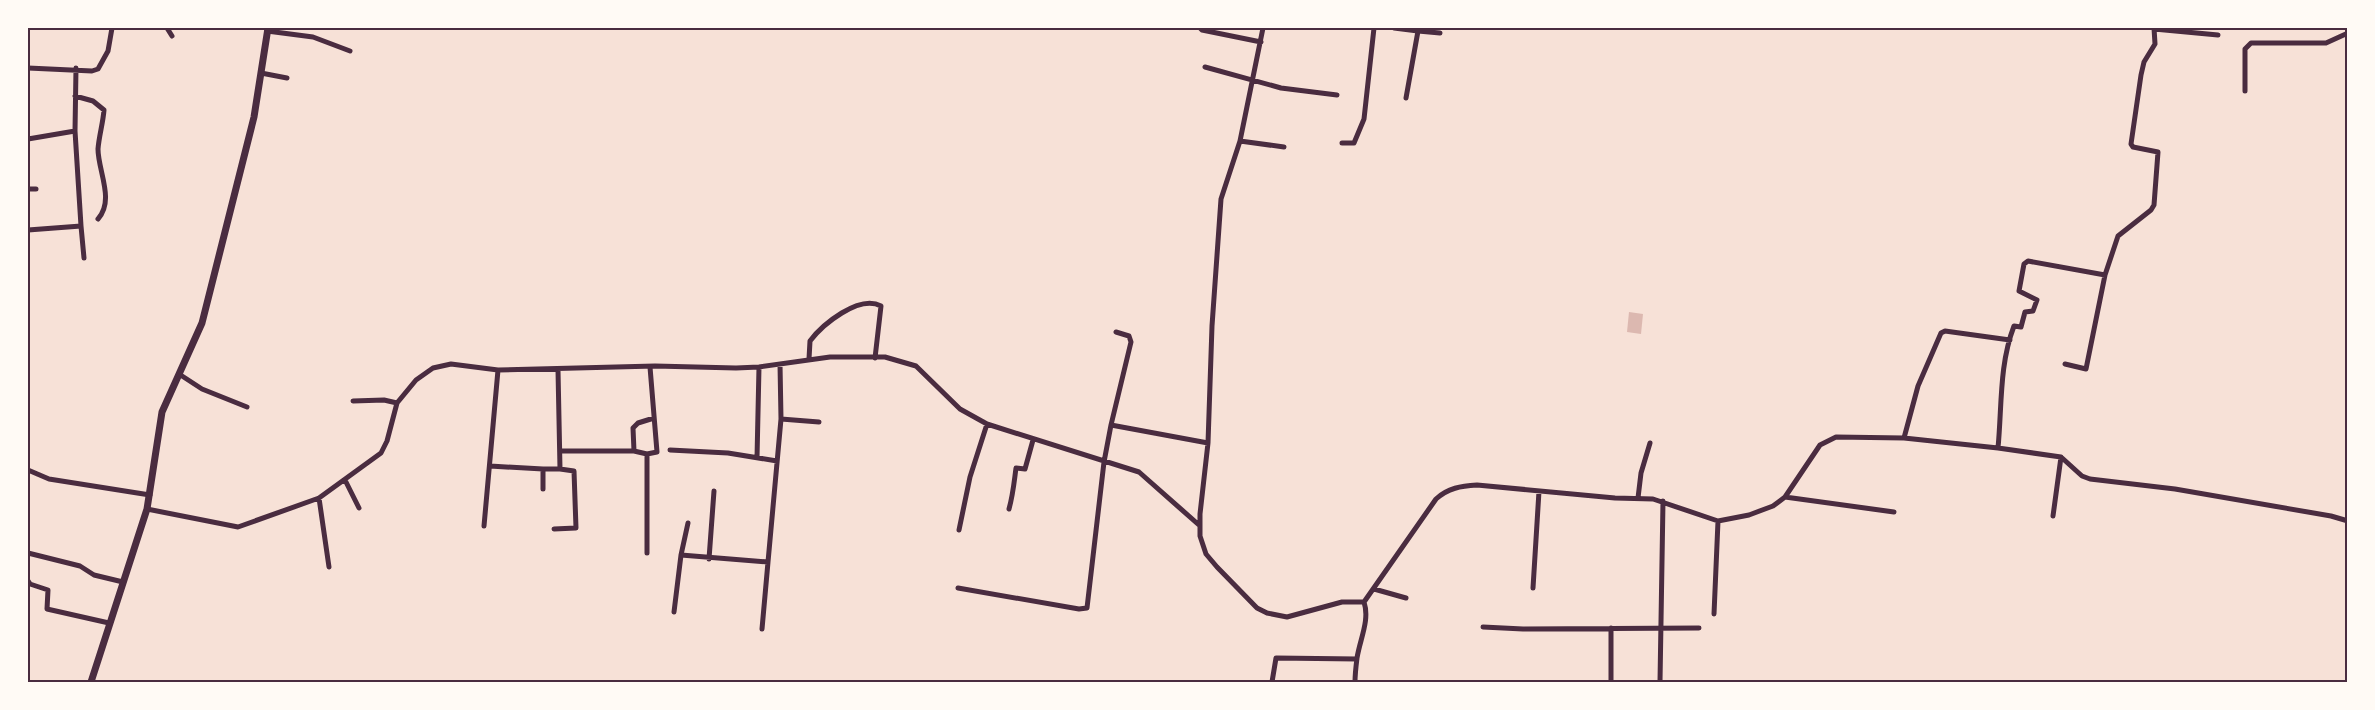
<svg xmlns="http://www.w3.org/2000/svg" width="2375" height="710" viewBox="0 0 2375 710" font-family="'PT Sans',sans-serif">
<rect width="100%" height="100%" fill="#f7e1d7"/>
<path fill="#dcb8b0" d="M1629,312L1643,314L1641,334L1627,332Z"/>
<g fill="none" stroke-linecap="round" stroke-linejoin="round">
<path stroke="#4a2c40" stroke-width="5" d="M167,28L172,36
M1200,28L1202,30L1261,42
M1263,28L1240,141L1221,199L1212,326L1208,443L1200,514V536L1206,554L1217,567L1257,608L1267,613L1287,617L1342,602H1364L1436,499C1448,488 1461,486 1477,485L1615,498L1653,499L1718,521L1749,515L1773,506L1785,497L1820,445L1836,437L1904,438L1998,448L2061,457L2082,476L2090,479L2175,489L2331,516L2348,521
M1394,28L1418,31L1406,98
M2154,29L2218,35
M267,31L313,37L350,51
M1418,31L1440,33
M1205,67L1281,88L1337,95
M28,68L92,71L98,69L108,51L112,28
M261,73L287,78
M2245,91V49L2251,43H2326L2348,33
M75,96L93,101L104,110C103,123 99,136 98,149C98,171 115,200 98,219
M28,139L75,131
M1240,141L1284,147
M1342,143H1354L1364,119L1374,28
M28,189H36
M81,226L84,258
M28,230L81,226L75,131L76,68
M809,359L810,341C822,325 859,294 881,306L875,358
M2065,364L2086,369L2105,275L2118,236L2151,210L2154,205L2158,152L2133,147L2131,144L2141,75L2144,62L2155,44L2154,28
M179,374L202,389L247,407
M353,401L384,400L397,403
M781,419L819,422
M1111,425L1208,443
M1904,438L1918,386L1941,333L1945,331L2010,340
M1998,448C2002,407 1999,365 2014,326L2021,327L2025,312L2033,311L2037,300L2019,291L2024,264L2028,261L2105,275
M670,450L728,453L777,461
M561,451H634L647,454V553
M634,451L633,428L638,423L654,418
M647,454L657,452L650,367
M757,458L759,367
M490,466L543,469
M28,470L49,479L150,495
M345,480L359,508
M543,489V469H560L558,370
M1785,497L1894,512
M319,498L329,567
M1638,498L1641,473L1650,443
M147,509L238,527L319,498L381,453L387,441L397,403L416,380L433,368L451,364L498,370L655,366L736,368L759,367L830,357H885L916,366L960,409L987,424L1139,472L1199,525
M1009,509C1013,495 1014,483 1016,468L1025,469L1033,440
M2053,516L2061,457
M484,526L498,370
M554,529L576,528L574,471L560,469
M959,530L970,477L987,424
M28,553L80,566L94,575L123,582
M681,555L688,523
M709,559L714,491
M28,581L30,584L48,590L47,609L109,623
M958,588L1079,609L1087,608L1104,462L1111,425L1131,342L1129,336L1116,332
M1533,588L1539,491
M1374,589L1406,598
M674,612L681,555L768,562L781,419L780,364
M1714,614L1718,521
M1483,627L1523,629L1699,628
M1611,628V682
M762,629L768,562
M1272,682L1276,658L1357,659
M1355,682C1355,674 1356,666 1357,658C1360,639 1370,620 1364,602
M1660,682L1663,501"/>
<path stroke="#4a2c40" stroke-width="7" d="M91,682L147,509L162,412L202,323L254,117L268,28"/>
</g>
<rect width="2375" height="710" fill="none" stroke="#fffaf5" stroke-width="58"/>
<rect x="29" y="29" width="2317" height="652" fill="none" stroke="#4a2c40" stroke-width="2"/>
</svg>
